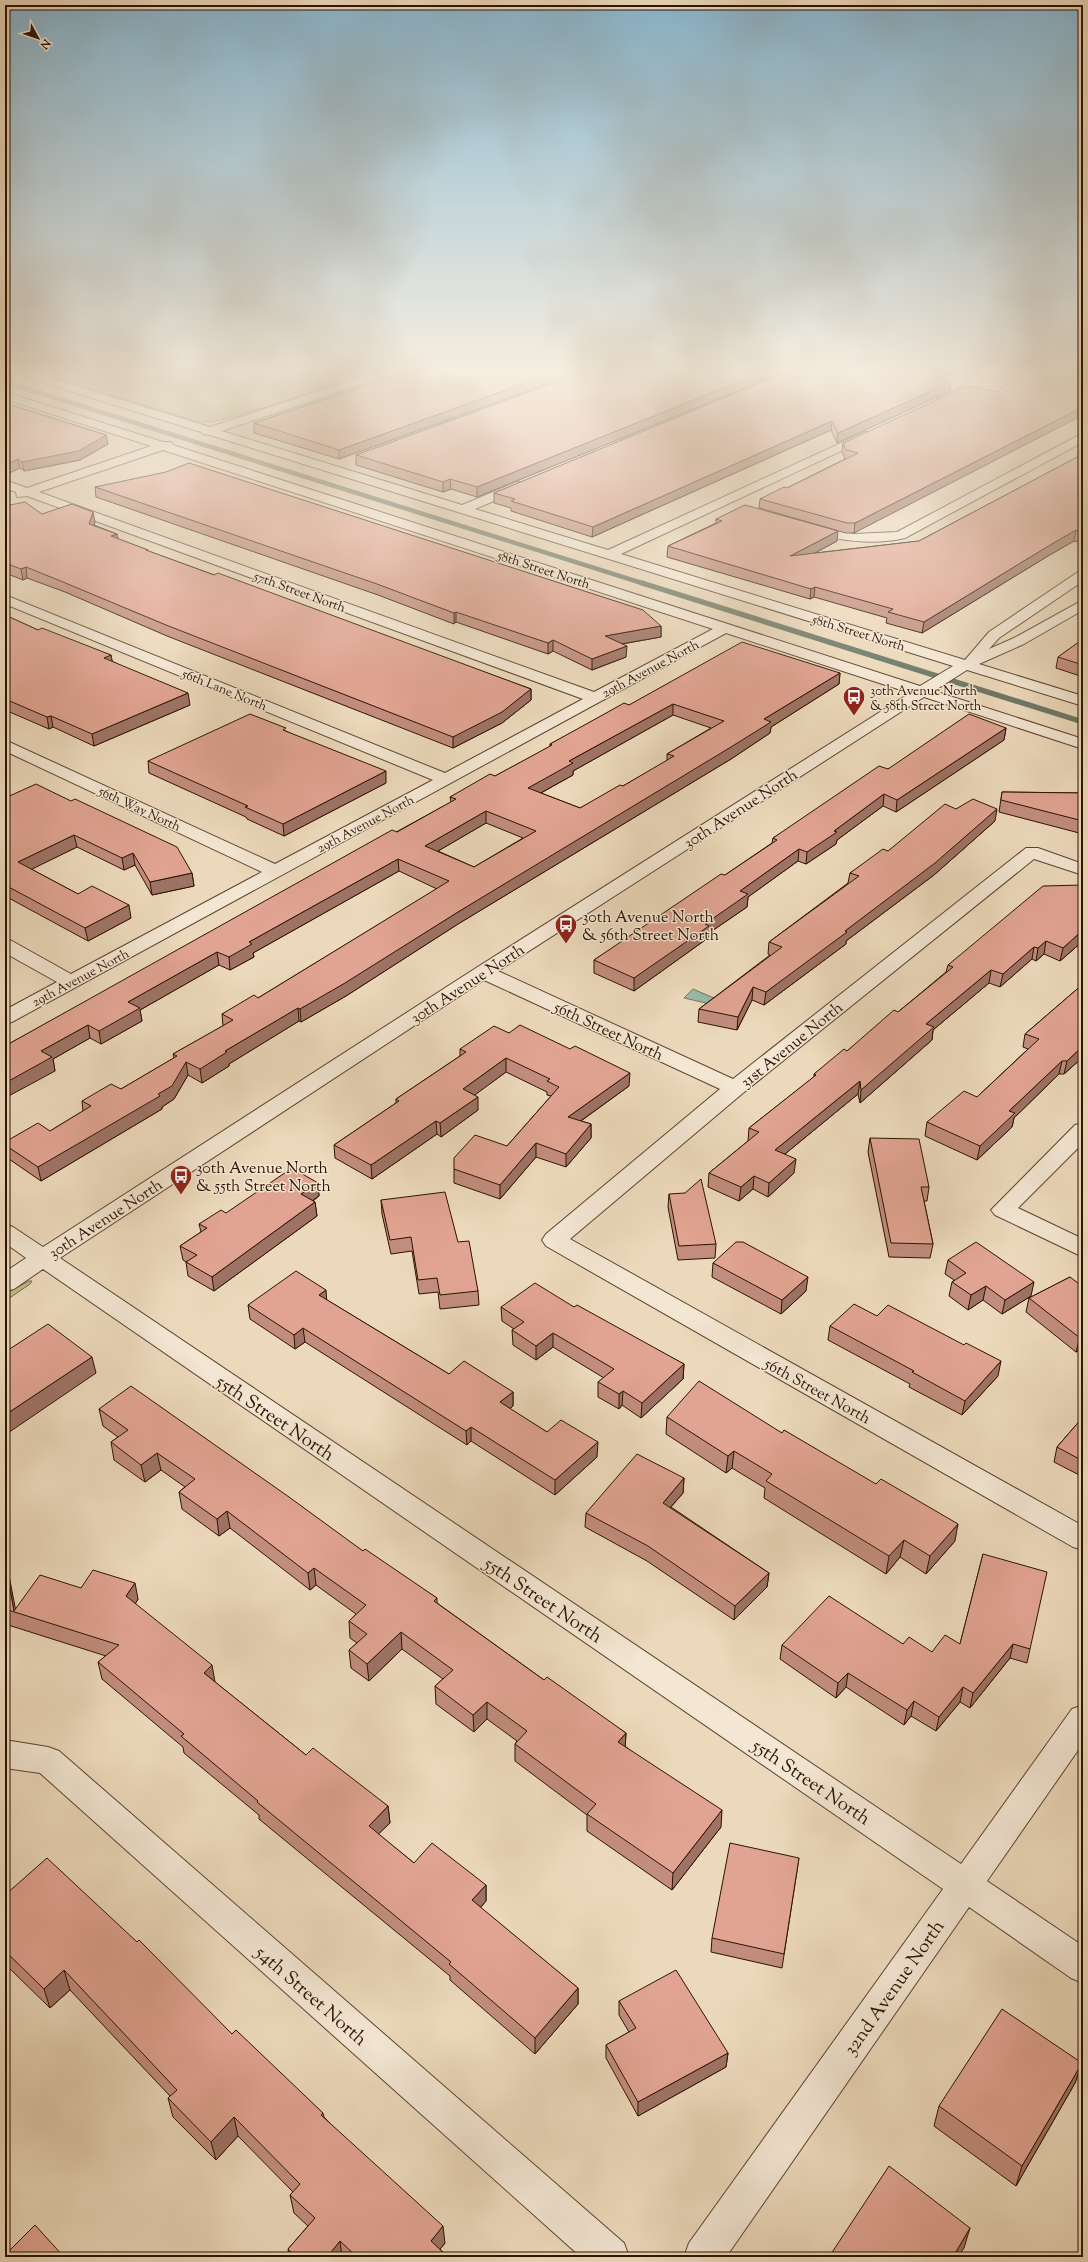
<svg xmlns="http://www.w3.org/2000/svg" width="1088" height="2262" viewBox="0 0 1088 2262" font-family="'Sorts Mill Goudy',serif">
<rect width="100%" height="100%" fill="#ecd9bb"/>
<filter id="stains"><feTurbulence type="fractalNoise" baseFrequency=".005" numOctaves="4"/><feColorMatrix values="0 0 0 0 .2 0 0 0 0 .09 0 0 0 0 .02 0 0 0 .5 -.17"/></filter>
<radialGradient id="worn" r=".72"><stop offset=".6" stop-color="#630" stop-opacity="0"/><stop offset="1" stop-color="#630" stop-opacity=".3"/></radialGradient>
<path fill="#c0bd8b" stroke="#766846" d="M33,371H377L279,403L221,420L209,422L196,421Z
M29,1281H32L30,1284L5,1301V1294Z"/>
<path fill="#9abbab" stroke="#6e7867" d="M693,989L723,1002L719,1006L684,998Z"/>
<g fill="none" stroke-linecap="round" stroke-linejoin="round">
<path stroke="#6e7867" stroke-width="4.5" d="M5,382L645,584"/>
<path stroke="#6e7867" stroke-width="5.5" d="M642,583L1083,722"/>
<g stroke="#5c442f" stroke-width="2">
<path id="minor" d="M11,371H27L210,427L379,371H395L394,373L222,431L462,505L517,482H525L527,485L525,488L475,509L608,550L865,432H873L875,434L873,436L621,554L965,660L989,632L1078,572L1083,571V581L999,638L989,649L1014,638L1083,600V610L1024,644L979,664L1083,696V706L967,670L934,691L1083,739V749L924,697L498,971L733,1079L1026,848H1038L1083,864V875L1034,859L743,1093L570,1239L1083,1526V1550L1073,1547L546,1246L542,1240L546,1234L720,1089L484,980L60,1258L961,1864L1072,1709L1083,1705V1743L987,1881L1083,1946V1983L1071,1978L969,1907L726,2257H684L689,2243L943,1889L43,1269L14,1289L5,1291V1272L26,1258L5,1243V1224L13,1227L43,1247L476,968L910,693L726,633L12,1022L5,1024V1010L57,982L5,953V939L12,941L71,974L262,872L5,751V740L275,864L433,780L5,604V595L445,773L583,699L27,496L17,497L16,492L5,488V480L27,488L151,446L5,399V392L163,442H171L173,445L920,686L953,666L210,435L203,434L201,432L12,373ZM163,450L713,629L594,692L39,492Z
M981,371H992C984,383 955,405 940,401L938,399L940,397L966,385Z
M1083,433V442L905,538C871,546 838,540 804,531L802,528L809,524L854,534L897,532Z
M1083,1123V1143L1018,1208L1083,1239V1257L995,1215L991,1210L1075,1125Z
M5,1740L48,1747L59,1751L624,2243L629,2257H581L40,1773L5,1768Z"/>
</g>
<use href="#minor" fill="#f3e6d3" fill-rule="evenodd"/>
</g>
<path fill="#c28d7e" stroke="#2c1300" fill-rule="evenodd" d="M408,371H583L339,459L254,433V423Z
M587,371H787L477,497L451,489L443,492L356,465V455Z
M789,371H956L944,380L950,391L837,443L831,430L592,537L511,511V508L494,503V493Z
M1021,373L854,533H846L759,508L760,499L787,488L845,459L842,452L843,443L997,392Z
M5,403L106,435L108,444L80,460L24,471L20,468L7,474L5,475Z
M1083,454V539L1078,542L1074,541L1048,556L922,633L886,623L887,618L814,597L810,599L667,557L668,546L716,523V519L837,541L815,553L919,541Z
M95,487L661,626V637L622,644L626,657L592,670L553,651L548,654L456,622L454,624L378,595L96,497Z
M5,506L42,514L95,522L94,525L117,534L118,539L148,550V551L531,689V700L502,723L453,748L167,636L65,592L27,578L23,580L5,573Z
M5,615L38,630L111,655L112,661L190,705L94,746L53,727L49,729L5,710Z
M1083,639V677L1056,668L1058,657Z
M840,673L839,684L771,727L770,733L731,759L458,924L346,996L301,1022L299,1021L229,1064V1066L202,1083L188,1075L174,1099L162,1107V1109L41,1181L6,1157L5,1142L50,1131L83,1111L82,1101L121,1089L174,1058L173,1054L223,1026L222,1014L258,998L437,889L399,871L253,953L254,957L230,970L219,965L140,1010L142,1021L101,1044L90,1038L53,1059L55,1071L5,1046L451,802L450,797L495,776L550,747V744L629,705ZM673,715L711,728L667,754V761L623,786L580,808L541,793L573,775V771ZM486,823L523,838L474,867L438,851Z
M1006,728L1004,740L896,812L883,806L837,840L836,844L806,864L798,861L748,897L747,907L709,933L708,938L634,991L594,973V960L725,875L772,843L773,838L888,769Z
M286,731L386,783L284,836L247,819L246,817L149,773L148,761Z
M1002,792L1083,793V834L999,812Z
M5,798L192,873L194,886L152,895L135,865L124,870L77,847L31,869L78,894L131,918L88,941L5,896Z
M956,809L995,821L934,875L846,941V944L764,1005L752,1000L737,1030L698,1022L699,1009L770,955L768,954L769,942L848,883L850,873L888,851Z
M1083,885V941L1060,961L1044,954L1036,961L1032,959L1000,987L989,983L933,1030L932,1040L860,1103L858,1094L785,1154L794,1173L768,1197L753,1189L739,1201L708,1187L709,1173L748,1141L749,1128L814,1077V1074L847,1051L898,1012L946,972L948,965Z
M1083,984V1057L1064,1074H1059L1014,1118L1012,1127L977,1160L925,1136L927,1122L977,1097L1028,1049L1023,1047L1025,1034Z
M509,1033L629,1086L581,1121L591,1124V1138L566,1167L536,1157L500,1199L454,1183V1169L507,1146L551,1096L547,1095V1092L506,1072L474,1095L478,1110L441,1137L437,1134L372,1179L335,1158L334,1145L396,1103V1099L460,1056V1049Z
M870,1138L929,1187L927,1201H924L933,1244L930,1258L889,1257L868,1152Z
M318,1183L319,1196L313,1201L315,1202L317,1216L214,1291L188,1276L186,1262L183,1260L180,1246L201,1232L199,1224Z
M669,1194L716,1244L715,1258L678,1260L668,1207Z
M381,1200L458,1242L478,1291L479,1305L440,1309L438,1292L419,1294L412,1251L391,1254L382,1214Z
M948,1260L1031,1296L1002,1314L983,1300L968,1310L949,1296L952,1282L954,1280L945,1274Z
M713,1263L806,1291L781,1314L712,1277Z
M1070,1277L1083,1349L1076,1352L1026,1312L1029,1298Z
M327,1300L449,1374L513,1392V1406L510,1409L547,1432L597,1457L555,1495L471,1441L467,1445L305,1342L295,1349L250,1319L248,1305Z
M501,1307H574L684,1364L683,1379L641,1418L622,1405L619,1409L598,1397V1382L604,1378L553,1347L536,1360L513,1345L512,1330L514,1329L502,1321Z
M877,1316L998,1376L962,1415L909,1387L910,1384L828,1340L830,1326Z
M99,1409L363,1551L437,1598V1603L544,1680L626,1733L625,1746L721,1827L672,1890L587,1831V1815L515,1761V1744L517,1741L487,1719L474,1732L436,1704L435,1686L443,1679L402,1649L369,1681L351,1668L349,1650L357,1643L350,1638L349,1621L356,1614L316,1585L310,1590L230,1528L219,1536L182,1509L179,1492L185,1487L161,1470L145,1482L114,1460L111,1442L118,1437L103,1426Z
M667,1417L955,1541L926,1574L900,1557L886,1574L764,1498L765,1488L732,1468L726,1473L666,1434Z
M1083,1417V1477L1054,1462L1057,1447Z
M684,1478L683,1493L671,1507L769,1573L767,1587L734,1620L647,1561L585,1527L586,1513Z
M983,1554L1030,1649L1027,1663L1010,1658L970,1708L960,1702L936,1731L911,1716L904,1725L846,1687L836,1698L780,1659L782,1645L903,1644L932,1652L960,1644Z
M5,1555L15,1610L81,1588L138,1599L135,1604L215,1682L306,1755L388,1806L390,1823L378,1834L414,1863L486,1885V1901L480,1908L578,1988V2004L535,2054L450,1980V1976L259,1819V1815L184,1753L183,1747L102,1679L98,1662L106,1656L5,1624Z
M799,1858L782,1968L711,1952L712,1938Z
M5,1895L232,2034L323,2113L324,2117L445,2243L440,2249L448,2257H289L288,2249L308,2226L294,2213L290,2195L293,2192L238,2136L216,2160L173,2117L168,2098L170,2096L70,1990L50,2008L5,1964Z
M619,2001L728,2053L726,2067L638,2116L606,2058V2045L629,2032L619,2015Z
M1082,2063L1075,2083L1016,2186L934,2126L939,2106Z"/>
<path fill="#9e7366" stroke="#2c1300" d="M559,371H583L339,459V450Z
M766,371H787L477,497V487Z
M946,371H956L936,387L937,379Z
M951,382L950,391L837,443L838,433Z
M1083,407V415L854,533L855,523Z
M832,421L831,430L592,537L593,527Z
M106,435L108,444L80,460L24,471L22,462Z
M18,459L20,468L7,474L5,475V465Z
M450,479L451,489L443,492V482Z
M93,512L95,522L91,534L89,524Z
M1076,530L1074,541L1048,556L922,633L924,622L1050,545Z
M1083,530V539L1078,542L1080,532Z
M838,531L837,541L789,567L790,556Z
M117,534L119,544L111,536Z
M26,567L27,578L23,580L21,569Z
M815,587L814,597L810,599L811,589Z
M456,612V622L454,624V613Z
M661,626V637L604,647L605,636Z
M553,640V651L548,654V643Z
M627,646L626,657L592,670V659Z
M111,655L113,666L104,658Z
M840,673L839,684L771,727L770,733L731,759L458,924L346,996L301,1022L300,1009L458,912L764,719Z
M531,689V700L502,723L453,748V737Z
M188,693L190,705L94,746L92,734Z
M673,704V715L573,771V775L528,800V788L569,761Z
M51,716L53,727L49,729L47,717Z
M1006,728L1004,740L896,812L897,800Z
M386,771V783L284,836L283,824Z
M884,794L883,806L837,840L836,844L806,864L807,852L834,831Z
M997,809L995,821L934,875L846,941V944L764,1005L766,992L845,931Z
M486,811V823L426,858L425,846Z
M74,835L77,847L20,875L18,862Z
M799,849L798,861L748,897L747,907L709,933L708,938L634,991V978L705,924L740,891Z
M133,853L135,865L124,870L122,858Z
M398,859L399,871L253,953L254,957L230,970L229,957L249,942Z
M192,873L194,886L152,895L150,882Z
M129,905L131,918L88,941L85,928Z
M1083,930V941L1060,961L1063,948Z
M1046,941L1044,954L1036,961L1038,948Z
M1034,947L1032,959L1000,987L1003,974Z
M217,952L219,965L140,1010L142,1021L101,1044L99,1031L128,1002Z
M991,970L989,983L933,1030L932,1040L860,1103L861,1090L926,1024Z
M753,987L752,1000L737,1030L738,1017Z
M298,1008L299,1021L229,1064V1066L202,1083L200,1069L225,1051Z
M88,1025L90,1038L53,1059L55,1071L5,1098V1083L41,1051Z
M1083,1046V1057L1064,1074L1067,1061Z
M506,1058V1072L464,1103L463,1089Z
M1062,1061L1059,1074L1014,1118L1012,1127L977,1160L980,1146L1009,1111Z
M186,1062L188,1075L174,1099L162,1107V1109L41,1181L38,1167Z
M630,1073L629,1086L568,1130V1117Z
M860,1081L858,1094L774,1163L775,1150Z
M478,1097V1110L441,1137L440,1123Z
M436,1121L437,1134L372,1179L371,1165Z
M591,1124V1138L566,1167V1154Z
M536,1143V1157L500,1199V1185Z
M796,1159L794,1173L768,1197L769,1183Z
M754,1176L753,1189L739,1201L741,1187Z
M318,1183L319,1196L302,1208L301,1194Z
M315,1202L317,1216L214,1291L212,1277Z
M808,1277L806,1291L781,1314L782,1300Z
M1034,1282L1031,1296L1002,1314L1005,1300Z
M986,1286L983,1300L968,1310L971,1295Z
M326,1290L327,1304L319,1295Z
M303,1328L305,1342L295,1349L294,1335Z
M553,1333V1347L536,1360V1346Z
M1083,1336V1349L1076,1352L1080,1338Z
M92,1357L96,1373L5,1435V1415Z
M1001,1361L998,1376L962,1415L965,1401Z
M684,1364L683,1379L641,1418L642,1403Z
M623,1391L622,1405L619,1409V1394Z
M513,1392V1406L500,1417V1402Z
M471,1427V1441L467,1445L466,1431Z
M598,1442L597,1457L555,1495V1480Z
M734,1451L732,1468L726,1473L728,1456Z
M157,1453L161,1470L145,1482L141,1465Z
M684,1478L683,1493L662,1517L663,1503Z
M227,1511L230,1528L219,1536L217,1519Z
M958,1524L955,1541L926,1574L930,1556Z
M904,1540L900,1557L886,1574L889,1556Z
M5,1555L16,1612L14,1611L5,1562Z
M314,1568L316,1585L310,1590L308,1573Z
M769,1573L767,1587L734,1620L735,1606Z
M135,1583L138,1599L130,1613L126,1596Z
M401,1632L402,1649L369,1681L367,1664Z
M1013,1644L1010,1658L970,1708L973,1693Z
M212,1665L215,1682L204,1673Z
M848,1673L846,1687L836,1698L838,1683Z
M963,1687L960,1702L936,1731L939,1717Z
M914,1701L911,1716L904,1725L907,1710Z
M487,1702V1719L474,1732L473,1715Z
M626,1733L625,1750L618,1742Z
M388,1806L390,1823L370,1842L369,1826Z
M722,1810L721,1827L672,1890L673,1873Z
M486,1885V1901L472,1917V1900Z
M64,1970L70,1990L50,2008L44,1989Z
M578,1988V2004L535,2054V2038Z
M728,2053L726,2067L638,2116V2102Z
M1082,2063L1075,2083L1016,2186L1022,2166Z
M234,2117L238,2136L216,2160L211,2142Z
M5,2177L10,2189L5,2194Z
M443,2226L445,2243L434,2257L431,2241Z
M970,2228L964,2248L958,2257H953Z
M340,2241L342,2257H327Z"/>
<path fill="#e1a492" stroke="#2c1300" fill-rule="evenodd" d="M408,371H559L339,450L254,423Z
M587,371H766L477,487L450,479L443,482L356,455Z
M789,371H946L937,379L951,382L838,433L832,421L593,527L511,501L515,499L494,493Z
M1023,371H1083V407L855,523H847L760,499L784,487L787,488L858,453L846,450L843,443L967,386L997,392Z
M5,403L106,435L79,451L22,462L18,459L5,465Z
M1083,454V530L1080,532L1076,530L1050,545L924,622L888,612L893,609L815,587L811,589L668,546L722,521L716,519L745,505L838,531L790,556L919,541Z
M189,463L643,610L661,626L605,636L627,646L592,659L553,640L548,643L456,612L454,613L377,584L95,487L166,472Z
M25,502L42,514L72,504L93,512L89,524L117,534L111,536L148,550H146L214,575L218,573L531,689L502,712L453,737L166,625L63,582L26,567L21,569L5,563V506Z
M5,615L38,630L42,628L111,655L104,658L188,693L92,734L51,716L47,717L5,699Z
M1083,639V665L1058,657Z
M742,642L840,673L764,719L771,722L731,747L458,912L345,983L300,1009L298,1008L225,1051L227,1052L200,1069L186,1062L172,1086L158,1094L160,1096L38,1167L5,1145V1142L38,1123L50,1131L91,1106L82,1101L111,1084L121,1089L177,1056L173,1054L233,1020L222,1014L254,995L258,998L449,881L398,859L249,942L252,944L229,957L217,952L128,1002L140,1008L99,1031L88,1025L41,1051L52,1057L5,1083V1046L392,830L397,832L456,799L450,797L490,774L495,776L552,745L550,744L608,712L624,703L629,705ZM673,704L724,721L667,754L674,756L623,786L620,785L580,808L528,788L573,763L569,761ZM486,811L536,831L474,867L425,846Z
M250,714L286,728L283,730L386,771L283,824L245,807L248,806L148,761Z
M969,714L1006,728L897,800L884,794L834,831L837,832L807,852L799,849L740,891L748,894L705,924L709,926L634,978L594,960L721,874L725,875L777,840L773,838L879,766L888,769Z
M36,784L71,801L75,799L177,847L192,873L150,882L133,853L122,858L74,835L18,862L78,894L92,886L129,905L85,928L5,885V798Z
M1002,792L1083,793V821L1001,800Z
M973,799L997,809L935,863L845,931L847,932L766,992L753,987L738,1017L699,1009L782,947L769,942L859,876L850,873L883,849L888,851L945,804L956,809Z
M1083,885V930L1063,948L1046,941L1038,948L1034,947L1003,974L991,970L926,1024L934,1027L861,1090L860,1081L775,1150L796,1159L769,1183L754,1176L741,1187L709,1173L759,1132L749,1128L816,1075L814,1074L844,1049L847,1051L894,1010L898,1012L953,967L948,965L1043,886Z
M1083,984V1046L1067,1061H1062L1009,1111L1015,1113L980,1146L927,1122L964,1091L977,1097L1039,1039L1025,1034Z
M520,1025L570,1049L575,1046L630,1073L568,1117L591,1124L566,1154L536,1143L500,1185L454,1169V1158L475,1135L507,1146L559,1087L547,1081L550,1079L506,1058L463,1089L478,1097L440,1123L436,1121L371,1165L334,1145L399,1101L396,1099L466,1052L460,1049L494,1026L509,1033Z
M870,1138L919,1139L929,1187H921L933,1244L891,1243Z
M292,1168L318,1183L301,1194L315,1202L212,1277L186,1262L197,1255L180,1246L207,1228L199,1224L221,1210L226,1213Z
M701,1179L716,1244L679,1246L669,1194L685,1193Z
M445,1192L458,1242L469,1241L478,1291L440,1295L437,1278L418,1280L411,1237L390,1240L381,1200Z
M736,1242H743L808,1277L782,1300L713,1263Z
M976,1242L1034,1282L1005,1300L986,1286L971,1295L952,1282L966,1273L948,1260Z
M296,1271L326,1290L319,1295L449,1374L464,1361L513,1392L500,1402L547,1432L561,1420L598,1442L555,1480L471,1427L466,1431L303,1328L294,1335L248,1305Z
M1070,1277L1083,1287V1336L1080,1338L1029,1298Z
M535,1283L574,1307L577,1305L684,1364L642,1403L623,1391L619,1394L598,1382L614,1369L553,1333L536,1346L512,1330L524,1322L501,1307Z
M854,1304L877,1316L888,1305L964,1345L966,1343L1001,1361L965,1401L912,1372L914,1371L830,1326Z
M48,1324L92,1357L5,1415V1352Z
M699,1381L782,1433L784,1430L876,1484L881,1479L958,1524L930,1556L904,1540L889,1556L766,1481L772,1474L734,1451L728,1456L667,1417Z
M131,1386L289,1497L363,1551L365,1549L437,1598L434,1601L544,1680L547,1677L626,1733L618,1742L722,1810L673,1873L587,1814L596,1804L515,1744L527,1731L487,1702L473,1715L435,1686L453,1670L401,1632L367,1664L349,1650L367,1634L349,1621L366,1605L314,1568L308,1573L227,1511L217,1519L179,1492L195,1479L157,1453L141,1465L111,1442L128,1430L99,1409Z
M1083,1417V1461L1057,1447Z
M637,1454L684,1478L663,1503L769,1573L735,1606L648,1546L586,1513Z
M983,1554L1047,1572L1030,1649L1013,1644L973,1693L963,1687L939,1717L914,1701L907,1710L848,1673L838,1683L782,1645L829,1596L903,1644L909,1637L932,1652L945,1635L960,1644Z
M5,1562L14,1611L40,1575L81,1588L93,1570L135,1583L126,1596L212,1665L204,1673L306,1755L313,1748L388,1806L369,1826L414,1863L432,1843L486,1885L472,1900L578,1988L535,2038L449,1964L451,1962L257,1802L258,1801L181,1736L184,1734L98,1662L119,1645L5,1609Z
M730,1843L799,1858L784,1954L712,1938Z
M47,1858L137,1942L139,1940L232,2034L236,2030L323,2113L321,2115L443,2226L431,2241L448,2257H357L340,2241L327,2257H296L288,2249L315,2218L290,2195L300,2184L234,2117L211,2142L168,2098L177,2090L64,1970L44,1989L5,1951V1895Z
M676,1970L728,2053L638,2102L606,2045L636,2028L619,2001Z
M1002,2009L1082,2063L1022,2166L939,2106Z
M889,2166L970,2228L953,2257H829Z
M35,2225L64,2257H5V2255Z"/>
<linearGradient id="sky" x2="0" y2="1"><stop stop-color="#89b7d0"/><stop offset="0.54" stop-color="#f6eee0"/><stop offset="1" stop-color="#f6eee0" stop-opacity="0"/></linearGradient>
<rect width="1088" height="688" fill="url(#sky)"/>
<defs>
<g id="bus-pin" transform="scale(1.15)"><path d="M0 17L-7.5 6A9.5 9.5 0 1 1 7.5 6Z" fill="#8f2418" stroke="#f3e6d3"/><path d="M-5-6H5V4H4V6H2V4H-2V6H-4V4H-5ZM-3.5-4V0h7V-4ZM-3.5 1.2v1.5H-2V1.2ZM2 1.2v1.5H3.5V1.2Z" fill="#fff"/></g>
</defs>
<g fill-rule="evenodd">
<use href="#bus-pin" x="854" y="697"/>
<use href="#bus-pin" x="566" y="925"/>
<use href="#bus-pin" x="181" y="1176"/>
</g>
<g text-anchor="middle" stroke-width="3" stroke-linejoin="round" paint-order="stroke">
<g font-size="13" fill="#2c1300" stroke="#f3e6d3">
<text transform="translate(544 569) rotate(18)" y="5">58th Street North</text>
<text transform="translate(300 591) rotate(20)" y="5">57th Street North</text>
<text transform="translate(859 632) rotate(17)" y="5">58th Street North</text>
<text transform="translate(650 668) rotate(-28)" y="5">29th Avenue North</text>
<text transform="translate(225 689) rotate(22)" y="5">56th Lane North</text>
<text transform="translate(140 808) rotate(25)" y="5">56th Way North</text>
<text transform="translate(365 823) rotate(-28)" y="5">29th Avenue North</text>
<text transform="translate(80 977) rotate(-28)" y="5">29th Avenue North</text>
</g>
<g font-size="13" fill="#2c1300" stroke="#f3e6d3" text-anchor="start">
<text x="870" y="695">30th Avenue North<tspan x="870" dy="15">&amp; 58th Street North</tspan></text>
</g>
<g font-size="16" fill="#2c1300" stroke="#f3e6d3">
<text transform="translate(740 808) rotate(-33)" y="6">30th Avenue North</text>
<text transform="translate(467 983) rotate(-33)" y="6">30th Avenue North</text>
<text transform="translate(609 1030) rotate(25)" y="6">56th Street North</text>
<text transform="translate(791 1044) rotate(-39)" y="6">31st Avenue North</text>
<text transform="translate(105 1218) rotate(-33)" y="6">30th Avenue North</text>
<text transform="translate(818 1390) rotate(29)" y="6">56th Street North</text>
</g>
<g font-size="16" fill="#2c1300" stroke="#f3e6d3" text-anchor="start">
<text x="582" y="922">30th Avenue North<tspan x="582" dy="18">&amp; 56th Street North</tspan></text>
<text x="196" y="1173">30th Avenue North<tspan x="196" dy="18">&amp; 55th Street North</tspan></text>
</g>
<g font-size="19" fill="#2c1300" stroke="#f3e6d3">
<text transform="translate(276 1417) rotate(34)" y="7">55th Street North</text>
<text transform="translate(544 1599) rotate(34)" y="7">55th Street North</text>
<text transform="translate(812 1781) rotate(34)" y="7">55th Street North</text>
<text transform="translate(893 1987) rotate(-55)" y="7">32nd Avenue North</text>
<text transform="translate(312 1995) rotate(41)" y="7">54th Street North</text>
</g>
</g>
<rect width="1088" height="2262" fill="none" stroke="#ecd9bb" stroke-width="20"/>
<rect x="6" y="6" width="1076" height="2250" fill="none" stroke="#2c1300" stroke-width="2"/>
<rect x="10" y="10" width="1068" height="2242" fill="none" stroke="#2c1300"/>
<g transform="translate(38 38) rotate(130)" stroke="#f3e6d3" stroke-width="3" paint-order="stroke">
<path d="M0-3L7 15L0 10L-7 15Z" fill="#2c1300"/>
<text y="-6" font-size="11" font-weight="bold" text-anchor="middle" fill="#2c1300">N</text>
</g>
<rect width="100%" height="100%" filter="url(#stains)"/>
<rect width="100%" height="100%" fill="url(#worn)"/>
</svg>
